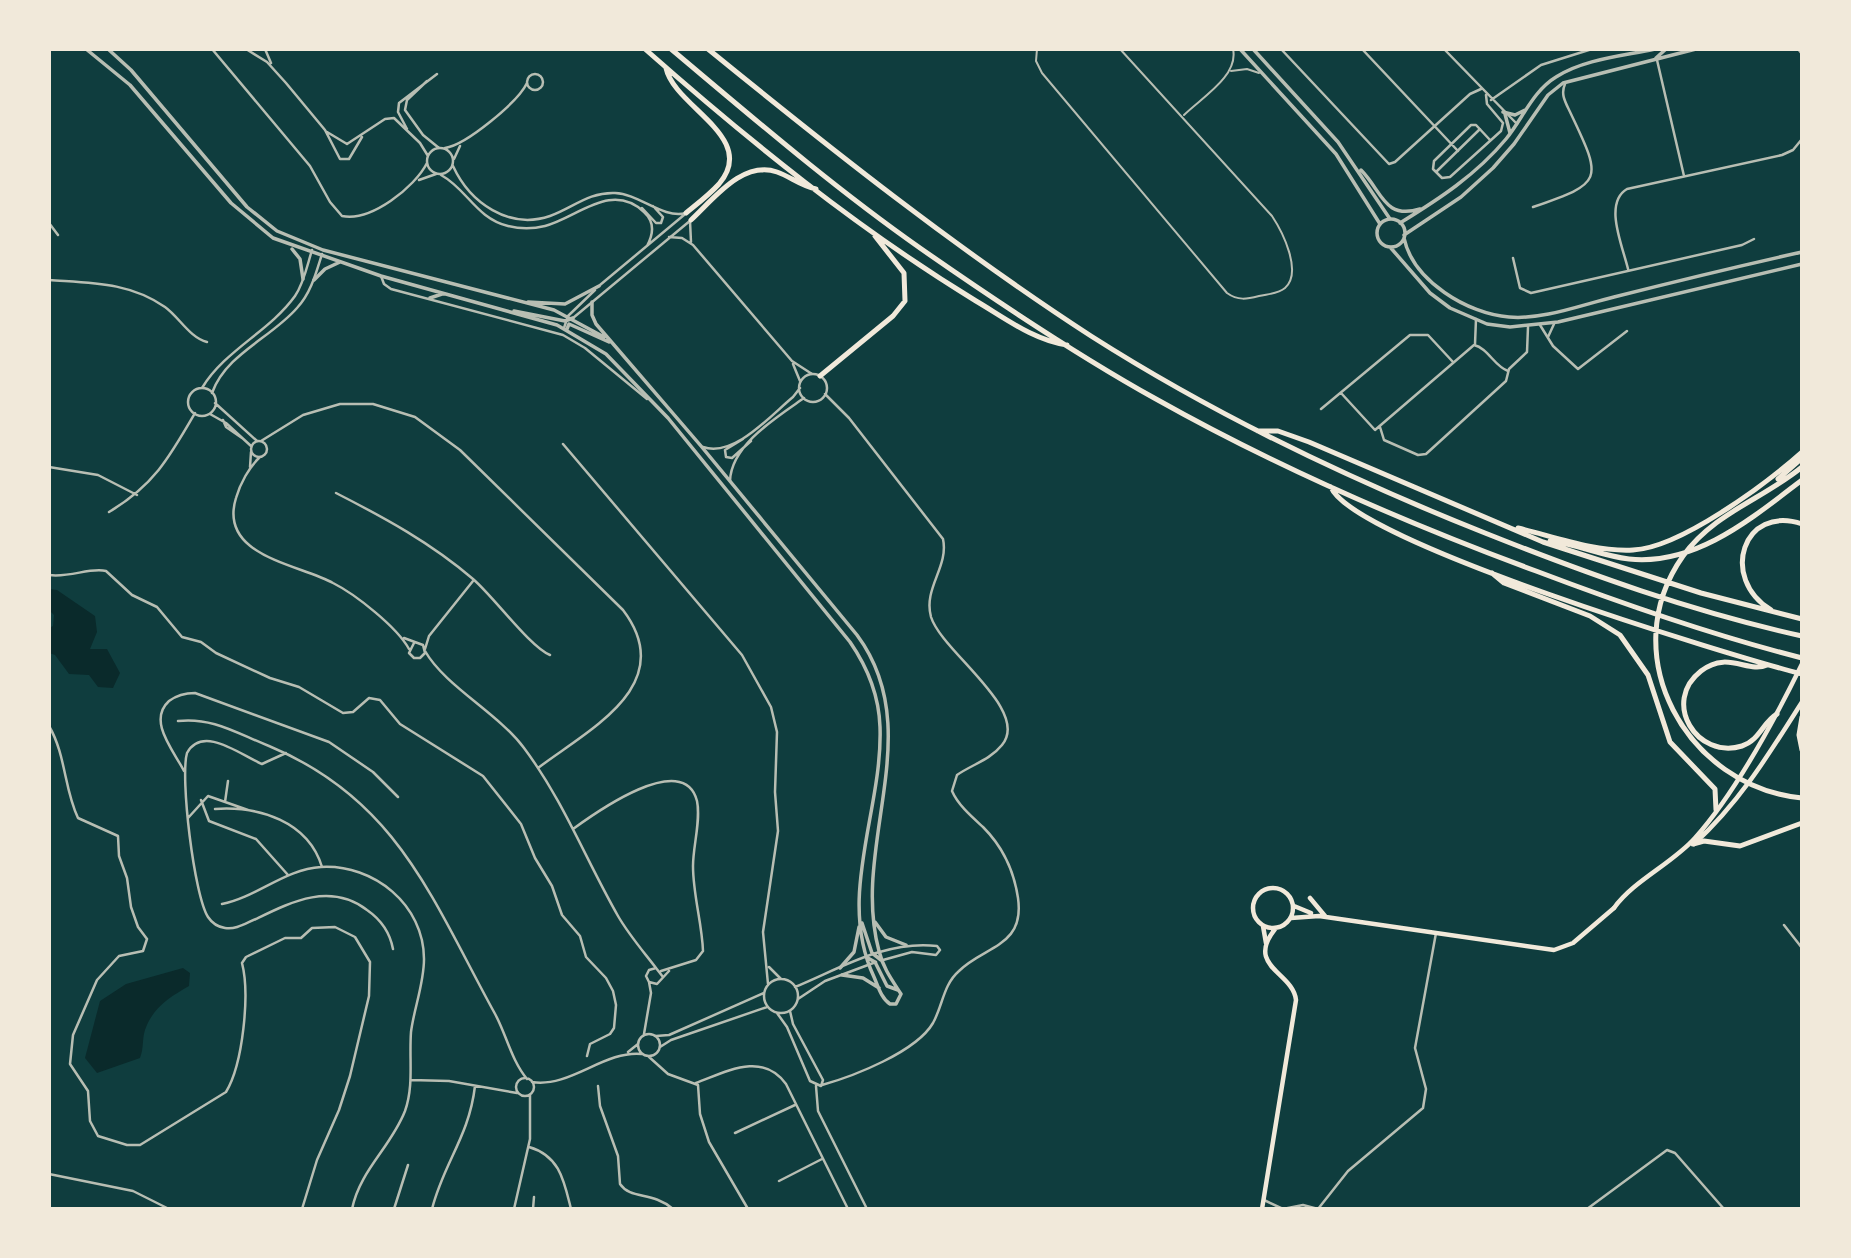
<svg xmlns="http://www.w3.org/2000/svg" width="1851" height="1258" viewBox="0 0 1851 1258" font-family="'PT Sans',sans-serif">
<rect width="100%" height="100%" fill="#0f3d3e"/>
<path fill="#0a2a2b" d="M49,589L57,590L95,616L97,632L90,649H107L120,673L113,688L98,687L89,675L69,674L55,655L49,653V628L53,626L54,615L49,610Z
M183,968L190,973L189,986C170,997 153,1007 145,1030C142,1039 144,1048 140,1058L97,1073L85,1058L100,1001L126,984Z"/>
<g fill="none" stroke-linecap="round" stroke-linejoin="round">
<path stroke="#b8beb3" stroke-width="2" d="M1037,49L1036,61L1042,73L1227,293C1238,301 1247,299 1259,296C1267,294 1278,294 1285,288C1303,272 1282,231 1272,216L1120,49
M1231,71L1247,69L1259,73
M1184,115C1201,98 1239,76 1233,49"/>
<path stroke="#b8beb3" stroke-width="2.5" d="M212,49L310,166L330,202L342,216C371,222 415,187 427,163
M246,49L267,62L286,83L325,130L340,159H349L362,137
M265,49L271,63
M1281,49L1389,164L1395,162L1470,94L1481,89
M1362,49L1458,151
M1444,49L1517,124
M1798,49L1802,54
M1657,60L1684,176
M527 82a8 8 0 1 1 16 0a8 8 0 1 1-16 0Z
M427,81L407,100L405,110L423,135L439,148
M1486,95L1487,104L1503,123L1501,131L1450,177L1442,178L1433,169L1434,161L1471,125H1476L1490,140
M1491,100L1541,65L1592,49
M407,129L398,112L399,103L437,74
M327,132L347,144L385,119L394,118L420,143L428,156
M427 161a13 13 0 1 1 26 0a13 13 0 1 1-26 0Z
M445,148C466,145 518,102 527,83
M454,159L460,146
M453,166C470,203 509,230 550,216C573,208 588,192 615,193C640,194 662,219 686,213
M1437,171L1480,129
M441,175C467,189 476,218 508,226C520,229 533,229 545,226C577,218 611,181 644,212C655,222 653,235 647,246
M419,180L436,174
M1533,207C1603,183 1603,181 1571,114C1566,103 1560,95 1565,84
M642,208L656,223H661L663,217L653,206
M690,221L691,242
M49,223L58,235
M669,237L682,238L693,245L792,361L812,374
M1513,258L1520,288L1531,293L1742,245L1754,239
M1628,269C1623,247 1603,203 1627,189L1782,155L1793,150L1802,139
M381,276L384,284L391,289L563,335L585,348L647,399
M49,280C91,283 129,282 165,307C179,317 190,338 207,342
M600,285L684,215
M573,318L691,220
M1540,325L1553,346L1578,369L1627,331
M564,328L568,316L595,290
M1548,337L1554,324
M1475,344L1476,319
M793,364L800,381
M799 388a14 14 0 1 1 28 0a14 14 0 1 1-28 0Z
M202,388C225,350 269,332 295,296C304,283 307,266 312,250
M188 402a14 14 0 1 1 28 0a14 14 0 1 1-28 0Z
M212,393C226,354 271,338 297,308C311,293 316,273 322,254
M1341,393L1375,430L1474,345C1488,348 1494,366 1508,371
M215,403L257,441
M1321,409L1410,335H1428L1453,362
M210,414L226,423L251,446
M223,420L226,427L242,438
M1380,427L1384,440L1418,455L1426,454L1506,381L1509,369L1527,352L1528,327
M743,439L725,450L726,457L732,458L751,441
M251 449a8 8 0 1 1 16 0a8 8 0 1 1-16 0Z
M261,441L303,415L340,404H373L415,417L460,450L623,610C680,685 588,730 538,768
M563,444L742,655L771,707L777,732L775,792L778,831L763,932L768,984
M703,447C734,458 771,415 793,397L800,388
M260,457C249,467 240,484 236,498C218,556 298,564 333,583C355,594 397,627 409,649
M49,467L98,475L137,495
M250,467L251,452
M730,481C731,445 777,417 804,398
M336,493C385,518 431,543 473,579C494,597 530,647 550,655
M109,512C154,485 169,458 195,413
M49,575C70,578 90,567 106,571L132,595L157,607L182,637L201,642L216,653L270,678L299,687L343,713L353,712L369,698L380,700L400,724L483,776L521,824L535,858L552,886L562,915L580,936L586,957L606,978L613,991L616,1005L614,1028L610,1034L590,1044L587,1056
M404,638L423,645L425,653L420,658H414L409,653L414,643
M425,649L429,636L473,581
M425,651C445,686 498,713 524,748C563,800 586,860 618,916C629,935 643,951 656,968
M178,721C213,717 238,734 269,746C397,799 432,899 494,1012C506,1033 511,1060 527,1079
M49,726C66,755 64,789 78,818L118,836L119,856L127,878L131,907L138,927L147,939L143,951L119,956L97,980L73,1035L70,1064L88,1091L90,1121L98,1136L127,1145H140L226,1092C243,1064 250,994 242,963L246,957L285,938H301L312,928L335,927L355,937L370,962L369,996L350,1076L339,1110L317,1160L302,1209
M286,753L262,764C242,756 203,724 187,753C180,777 194,895 208,917C212,923 218,927 225,928C236,930 246,923 256,919C291,902 330,882 367,910C380,919 390,933 393,949
M184,771C174,751 147,721 169,701C177,695 185,693 195,693L329,742L373,772L398,797
M201,800L209,821L256,839L288,875
M225,802L228,781
M215,809C259,806 308,821 322,867
M188,818L208,796L248,810
M573,829C595,813 684,749 697,801C701,820 693,846 693,866C693,895 702,923 703,951L696,960L661,971
M222,904C257,897 285,869 321,867C374,864 424,905 424,959C424,984 414,1008 411,1032C409,1059 414,1086 405,1111C391,1147 360,1170 352,1209
M1784,925L1802,948
M769,967L781,979
M663,977L656,968L649,970L646,976L649,982L657,984L669,971
M764 996a17 17 0 1 1 34 0a17 17 0 1 1-34 0Z
M795,987C841,968 886,940 937,946L940,950L936,955L912,952L883,960
M798,999L825,981L876,962
M777,1013L787,1027L810,1081L821,1086L823,1080L793,1024L790,1011
M638 1045a11 11 0 1 1 22 0a11 11 0 1 1-22 0Z
M644,1034L651,993L649,982
M656,1036L669,1035L764,993
M660,1047L671,1040L767,1007
M628,1052L638,1044
M648,1056L668,1074L698,1085L700,1114L709,1142L748,1209
M516 1087a9 9 0 1 1 18 0a9 9 0 1 1-18 0Z
M411,1080L449,1081L517,1093
M532,1082C571,1088 604,1050 642,1054
M696,1083C726,1072 762,1051 786,1084L848,1209
M822,1085C854,1076 916,1052 933,1023C943,1005 943,985 959,971C984,946 1025,947 1018,898C1014,871 1003,847 983,827C972,817 958,805 952,791L957,775C971,765 990,760 1002,745C1031,710 942,652 931,617C923,588 949,567 943,539L849,418L825,394
M598,1086L600,1106L618,1156L620,1184C631,1200 652,1191 673,1209
M816,1086L818,1111L867,1209
M735,1133L795,1105
M529,1147C560,1156 564,1181 571,1209
M49,1174L133,1191L169,1209
M779,1181L822,1159
M1264,1200L1283,1209
M394,1209L408,1165
M432,1209C444,1162 469,1137 475,1086
M514,1209L530,1139V1095
M533,1209L534,1197
M1283,1209L1303,1205L1318,1209
M1318,1209L1348,1171L1423,1108L1426,1089L1415,1048L1436,933
M1587,1209L1667,1150L1675,1153L1724,1209"/>
<path stroke="#b8beb3" stroke-width="3.5" d="M86,49L130,85L231,203L273,238L381,276L557,325L606,354L668,418L850,642C868,668 879,696 880,727C883,810 836,896 874,977C878,986 881,998 890,1004H896L901,994C892,980 883,968 879,951C850,845 929,732 857,635L701,446L596,324L592,315V302
M108,49L131,70L247,207L277,231L323,250L554,310L604,337
M1240,49L1336,154L1380,224
M1253,49L1338,142L1390,219
M1656,58L1666,49
M1503,112L1515,115L1525,110
M1505,114L1510,133
M1361,170C1382,191 1384,220 1420,209
M1377 233a14 14 0 1 1 28 0a14 14 0 1 1-28 0Z
M1400,223C1439,199 1476,175 1506,139C1523,118 1533,91 1556,77C1584,59 1623,56 1655,49
M1404,235L1461,197L1493,168L1514,144L1548,95L1563,83L1696,49
M1404,238C1413,281 1468,314 1509,317C1543,320 1581,305 1614,297C1677,281 1739,266 1802,252
M1390,247L1430,293L1450,308L1487,324L1510,327L1558,322L1802,264
M292,249L300,259L303,279
M314,280L325,269L340,262
M430,298L442,294
M528,302L565,304L599,286
M514,311L565,321L573,318
M567,329L569,324L609,342
M875,922L886,937L906,945
M862,923L872,953L881,960
M866,957L875,962L887,986L898,990
M840,968L854,952L859,927
M842,975L863,978L879,988"/>
<path stroke="#f1e9da" stroke-width="4.5" d="M1253 908a20 20 0 1 1 40 0a20 20 0 1 1-40 0Z
M1310,898L1325,916
M1294,906L1311,913
M1291,918L1319,916L1554,950L1573,943L1614,908
M1263,926L1266,943
M1262,1209L1296,1000C1293,972 1245,967 1275,929"/>
<path stroke="#f1e9da" stroke-width="4.5" d="M1694,844C1740,802 1769,754 1802,702
M1614,908C1633,881 1673,863 1695,838C1736,792 1775,719 1802,664"/>
<path stroke="#f1e9da" stroke-width="5" d="M645,49C748,140 858,229 976,301C1005,318 1033,340 1067,345
M671,49C752,117 833,187 920,248C996,301 1075,354 1156,399C1277,467 1406,523 1536,571C1623,604 1711,635 1802,658
M708,49C832,150 957,249 1091,336C1215,415 1349,479 1485,533C1588,574 1693,612 1802,636
M666,68C674,107 759,137 719,184C709,195 697,204 686,213
M691,220C713,200 742,160 777,172C791,177 801,186 816,189
M820,376L893,316L905,301L904,273L875,236
M1258,431H1278L1309,442L1543,542L1701,593L1802,619
M1802,467C1763,499 1714,513 1683,556C1613,655 1687,787 1802,798
M1778,479L1802,458
M1331,487C1352,541 1732,656 1802,674
M1518,528C1555,537 1595,552 1633,550C1680,548 1766,484 1802,452
M1550,541C1577,544 1602,556 1629,559C1696,566 1752,518 1802,480
M1492,573L1504,583L1590,616L1620,635L1648,675L1670,742L1715,789L1716,810
M1771,610C1719,578 1743,504 1802,524
M1767,665C1748,674 1728,650 1701,671C1661,702 1697,760 1742,746C1760,740 1763,722 1777,714
M1802,717L1799,735L1802,750
M1693,844L1704,841L1740,846L1802,823"/>
</g>
<rect width="1851" height="1258" fill="none" stroke="#f1e9da" stroke-width="102"/>
</svg>
